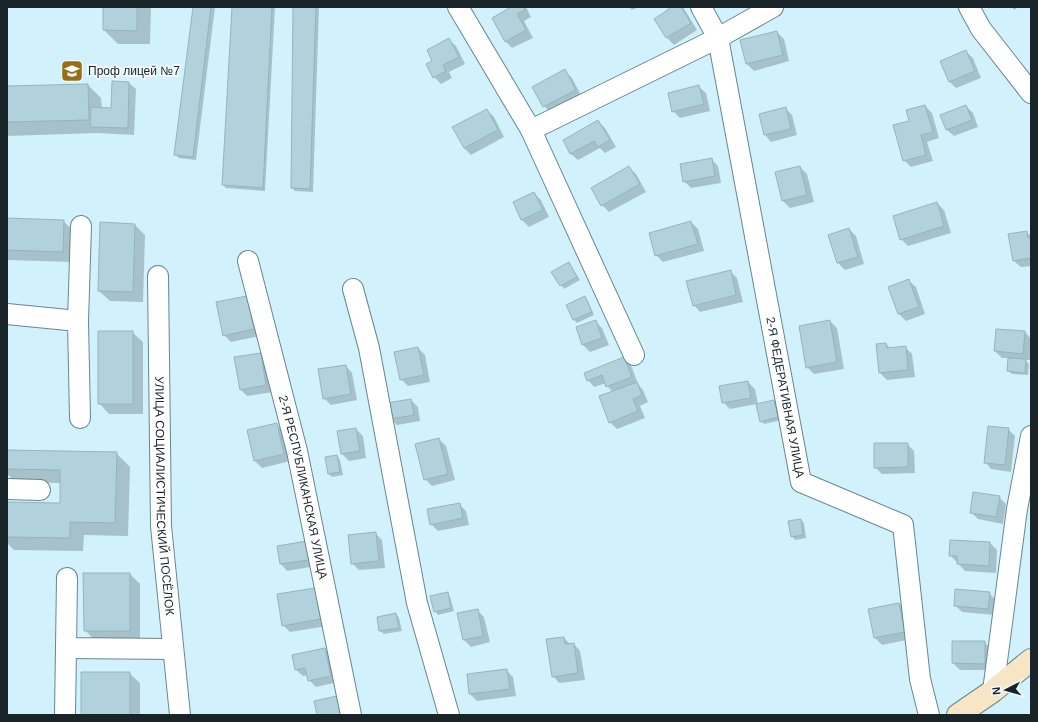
<svg xmlns="http://www.w3.org/2000/svg" width="1038" height="722" viewBox="0 0 1038 722" font-family="Helvetica,sans-serif">
<rect width="100%" height="100%" fill="#d1f2fd"/>
<path fill="#0003" d="M104,7H151L150,44H118L104,30Z
M194,7H215L196,160L179,158L176,155Z
M233,7H275L265,191L226,188L223,185Z
M294,7H319L313,192L295,191L292,188Z
M512,7H526L531,17L524,21L533,38L512,48L506,42Z
M629,7H638L632,10Z
M669,7H683L697,30L674,45L667,38L655,19L671,10Z
M1012,7H1019L1014,10Z
M777,32L784,39L789,61L754,71L747,64Z
M449,40L456,46L465,64L449,72L452,78L441,84L434,77Z
M966,52L973,58L981,78L956,88L949,81Z
M565,71L572,78L582,97L551,113L544,106Z
M129,83L136,89L134,135L98,133L7,136V87L88,85L101,98L102,109H112Z
M699,87L706,93L710,111L680,118L673,111Z
M925,106L932,113L939,138L927,142L933,161L911,167L904,160L910,122Z
M966,106L973,113L978,127L954,136L947,130L942,115Z
M785,108L792,115L797,135L771,142L765,135Z
M487,110L494,117L504,137L471,155L464,148Z
M598,121L605,128L616,147L605,153L600,148L578,160L571,154L564,140Z
M711,159L718,166L721,183L691,188L684,181Z
M800,167L807,174L814,202L790,208L783,201L776,173Z
M629,168L636,174L646,192L609,212L602,205Z
M534,193L541,200L549,217L529,227L522,220L514,202Z
M937,203L944,210L951,233L908,246L901,239Z
M7,219L63,221L74,231L73,262L7,260Z
M691,222L698,229L704,251L663,262L656,255Z
M135,225L145,235L143,302L110,301L99,291Z
M849,229L856,236L864,264L845,270L838,263L829,235Z
M1026,232L1031,236V266L1021,267L1014,261Z
M569,263L580,280L564,289L553,272Z
M730,271L737,278L743,302L700,312L694,305Z
M909,281L916,287L925,314L906,321L899,314Z
M247,297L260,336L231,342L224,335Z
M585,298L588,301L594,315L577,323L574,320L567,305Z
M595,321L602,328L609,345L590,352L583,345L577,328Z
M830,321L837,328L844,369L814,374L807,367Z
M132,332L143,342V414H109L99,403Z
M1025,332L1031,339L1030,360H1025L1029,364L1028,375L1012,374L1008,371L1009,358H1002L995,351Z
M886,344L890,348L905,347L912,354L915,377L887,380L880,373Z
M418,348L425,355L430,382L408,386L401,379Z
M260,354L267,361L273,392L247,396L240,389Z
M624,358L631,365L638,384L643,390L648,402L640,406L645,418L617,429L610,422L613,392L607,386L606,383L594,387L588,380Z
M346,366L352,373L357,400L331,405L324,398Z
M748,382L755,389L758,404L774,401L777,404L781,420L764,424L761,421L757,404L730,409L723,402Z
M411,400L418,407L420,421L397,425L390,418Z
M276,424L283,431L290,461L262,468L255,461L248,431Z
M356,429L363,436L366,458L349,461L342,454Z
M1008,429L1015,436L1011,472L991,469L985,462Z
M439,439L446,446L455,480L432,486L425,479Z
M907,444L914,451L915,473L882,474L875,467Z
M7,451L116,453L130,467L128,536L84,535L83,551L14,550L7,543V503L61,504V483L16,482L7,474Z
M337,456L340,460L343,475L332,477L329,474Z
M999,497L1006,504L1003,524L978,519L971,512Z
M459,504L466,511L469,525L438,531L431,524Z
M801,520L804,523L806,538L795,540L792,536Z
M375,533L382,540L385,568L359,570L352,563Z
M306,542L316,566L287,571L281,564L278,547Z
M990,543L997,550L996,573L965,571L950,555Z
M130,574L140,584V641H95L85,630Z
M447,593L450,597L454,611L438,615L435,611Z
M989,593L996,600L995,615L962,612L955,605Z
M322,596L327,626L290,632L283,625Z
M899,604L906,611L911,639L882,645L875,638Z
M477,610L484,617L490,642L471,647L464,640Z
M396,614L399,618L402,631L384,634L380,631L378,618Z
M564,638L570,644H574L580,651L585,680L559,683L553,676Z
M953,642H984L991,649V670H960L953,663Z
M325,649L332,656L338,682L316,687L309,680L308,675L303,676L296,670Z
M506,670L513,677L516,696L477,701L470,694Z
M129,673L140,683V715H82Z"/>
<path fill="#b1d2dd" stroke="#94b4be" d="M103,7H137V31L103,30Z
M193,7H211L193,157L174,155Z
M232,7H272L263,188L222,185Z
M293,7H316L310,189L291,188Z
M511,7H523L525,10L517,14L526,30L505,42L492,18Z
M668,7H681L691,23L666,38L654,19L669,9Z
M777,31L783,55L746,64L740,40Z
M449,38L459,57L443,65L446,71L433,78L426,64L432,61L427,50Z
M966,50L975,71L949,82L940,61Z
M565,69L576,90L543,107L532,87Z
M112,81L129,82L128,128L90,127L91,107L111,108Z
M88,84L89,120L7,122V86Z
M699,85L704,104L672,112L668,93Z
M925,105L933,132L921,135L926,155L903,161L893,125L909,121L906,110Z
M966,105L972,120L946,130L940,115Z
M786,107L791,129L764,135L759,114Z
M487,109L498,130L464,148L452,127Z
M598,120L610,140L598,147L594,141L570,154L563,140Z
M712,158L715,176L683,182L680,164Z
M629,166L640,184L601,206L591,188Z
M800,166L807,195L782,201L775,172Z
M534,192L543,210L521,220L513,202Z
M937,202L944,226L900,240L893,216Z
M7,218L64,220L63,252L7,250Z
M691,221L698,244L655,256L649,233Z
M100,222L135,224L133,292L98,291Z
M849,228L858,257L837,263L828,235Z
M1027,231L1028,238H1031V258L1013,261L1008,234Z
M569,262L577,277L560,286L551,272Z
M731,270L736,295L693,306L686,281Z
M909,279L919,307L898,314L888,287Z
M247,296L254,329L223,336L216,302Z
M585,296L592,312L573,320L566,305Z
M596,320L602,338L582,345L576,327Z
M830,320L837,362L806,368L799,326Z
M996,329L1025,331L1023,354L994,351Z
M98,331H133V404H98Z
M886,343L887,348L906,346L908,370L879,373L876,344Z
M418,347L424,375L400,380L394,352Z
M261,353L266,385L240,390L234,357Z
M624,357L632,377L606,387L602,375L587,381L584,373Z
M1008,358L1026,359L1025,373L1007,371Z
M346,365L351,394L323,399L318,369Z
M748,381L751,398L722,403L719,386Z
M637,382L642,395L633,399L638,411L609,423L599,396Z
M411,399L414,415L390,419L387,403Z
M774,400L778,417L760,422L756,404Z
M277,423L284,454L254,461L247,430Z
M988,426L1009,428L1005,465L984,463Z
M356,428L360,451L341,454L337,431Z
M439,438L448,474L424,480L415,444Z
M874,443H908V467L874,468Z
M7,450L117,452L115,523L70,522V538L7,537V502L60,503V470L7,469Z
M337,455L340,472L328,474L325,457Z
M973,492L1000,496L996,517L970,513Z
M460,503L463,518L430,525L427,509Z
M801,519L803,535L791,537L788,521Z
M376,532L379,561L351,564L348,535Z
M950,540L990,542L989,566L957,564V556H949Z
M307,541L309,560L280,564L277,546Z
M83,573H130V631H84Z
M315,588L321,619L282,626L277,594Z
M955,589L990,592L988,609L954,606Z
M448,592L451,608L434,612L430,596Z
M899,603L905,632L874,638L868,609Z
M478,609L483,636L463,640L457,613Z
M396,613L399,628L379,631L377,617Z
M564,637L565,644L574,643L578,673L552,677L546,639Z
M952,641H985V664L952,663Z
M325,648L331,676L308,681L305,668L295,670L292,655Z
M507,669L510,689L469,694L467,674Z
M81,672H130V715H81Z
M342,695L346,715H317L314,701Z"/>
<g fill="none" stroke-linecap="round" stroke-linejoin="round">
<g stroke="#678690" stroke-width="22">
<g id="street">
<path d="M458,7L531,130L634,355"/>
<path id="s1" d="M701,7L718,38L801,482L903,525L920,679L929,715"/>
<path d="M969,7L981,29L1031,93"/>
<path d="M531,130L718,38L773,7"/>
<path id="s2" d="M248,261L297,451L351,715"/>
<path id="s3" d="M158,276L161,526L180,715"/>
<path d="M353,289L369,348L417,603L449,715"/>
<path d="M7,314L78,321L80,418"/>
<path d="M78,321L81,226"/>
<path d="M7,489L40,490"/>
<path d="M67,578L66,648L173,649"/>
<path d="M993,691L1017,509L1031,436"/>
<path d="M65,715L66,648"/>
</g>
</g>
<g stroke="#678690" stroke-width="24">
<path id="secondary" d="M958,715L993,691L1031,660"/>
</g>
<use href="#street" stroke="#fff" stroke-width="20"/>
<use href="#secondary" stroke="#f6e6c6" stroke-width="22"/>
</g>
<defs>
<g id="university-square" transform="scale(1.15)"><rect x="-9" y="-9" width="18" height="18" rx="4" fill="#966e19" stroke="#f3fafc"/><path d="M0-5L7-2L0 1L-7-2ZM-4 1L0 2.5L4 1V4Q0 6-4 4Z" fill="#fff"/></g>
</defs>
<g fill-rule="evenodd">
<use href="#university-square" x="72" y="71"/>
</g>
<g text-anchor="middle" stroke-width="4" stroke-linejoin="round" paint-order="stroke">
<g font-size="12" fill="#182428" stroke="#f3fafc" text-anchor="start">
<text x="88" y="75">Проф лицей №7</text>
</g>
<g font-size="12" fill="#182428" stroke="#f3fafc">
<text dy="4" stroke="none"><textPath href="#s1" startOffset="401">2-Я ФЕДЕРАТИВНАЯ УЛИЦА</textPath></text>
<text dy="4" stroke="none"><textPath href="#s2" startOffset="233">2-Я РЕСПУБЛИКАНСКАЯ УЛИЦА</textPath></text>
<text dy="4" stroke="none"><textPath href="#s3" startOffset="220">УЛИЦА СОЦИАЛИСТИЧЕСКИЙ ПОСЁЛОК</textPath></text>
</g>
</g>
<rect width="1038" height="722" fill="none" stroke="#182428" stroke-width="16"/>
<g transform="translate(1006 690) rotate(264)" stroke="#f3fafc" stroke-width="3" paint-order="stroke">
<path d="M0-3L7 15L0 10L-7 15Z" fill="#182428"/>
<text y="-6" font-size="11" font-weight="bold" text-anchor="middle" fill="#182428">N</text>
</g>
</svg>
